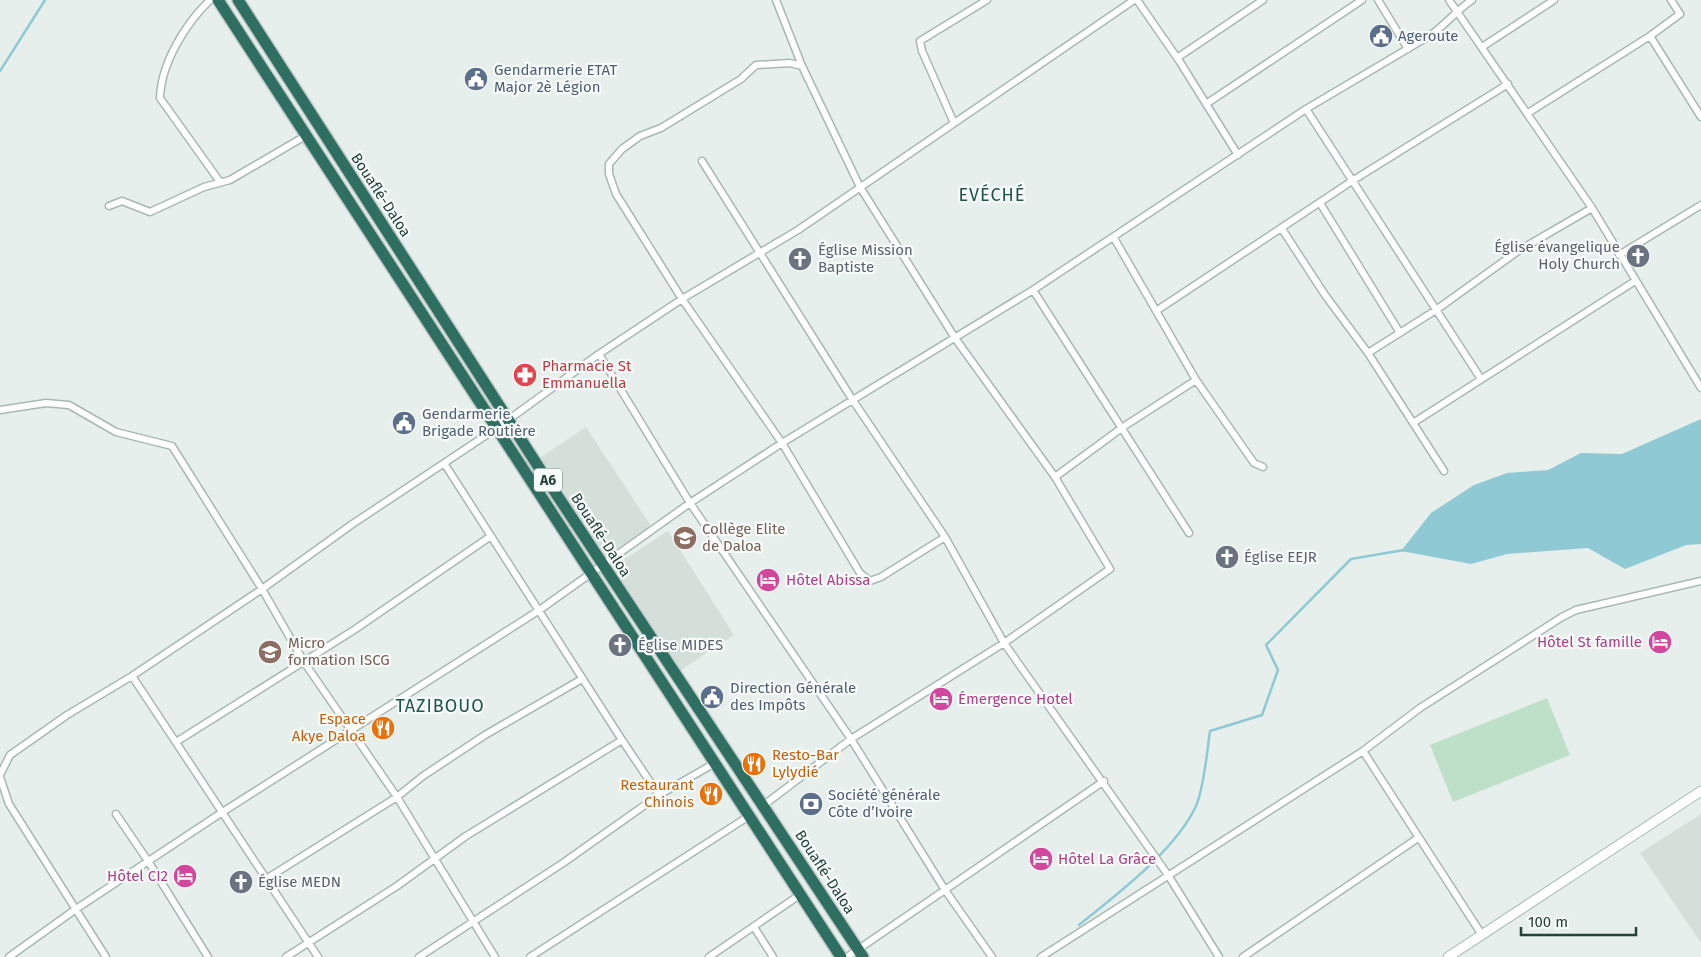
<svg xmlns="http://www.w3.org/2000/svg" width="1701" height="957" viewBox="0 0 1701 957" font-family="'Fira Sans',sans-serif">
<rect width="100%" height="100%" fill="#e6efeb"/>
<path fill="#d4dfda" d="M586,427L651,526L603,558L538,459Z
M668,531L734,635L678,672L611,568Z
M1701,814V943L1640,853Z"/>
<path fill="#bfe0c8" d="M1547,698L1570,755L1453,802L1430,745Z"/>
<path fill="#8ec9d4" d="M1701,419V544L1686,545L1625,569L1588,548L1507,554L1471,564L1401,551L1431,513L1474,485L1507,473L1548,470L1581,453L1622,454Z"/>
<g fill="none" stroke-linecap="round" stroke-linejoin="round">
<path stroke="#8ec9d4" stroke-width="2.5" d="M0,71L45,0
M1079,925C1117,894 1175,851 1196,806C1204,788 1207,752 1210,731L1262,715L1278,670L1266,645L1351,559L1404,550"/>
<g stroke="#a8b8b2" stroke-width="9">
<path id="street" d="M210,0C186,23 161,63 160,98L220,182
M1137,0L1180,62L1238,155
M1378,0L1408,49
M1449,0L1592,208L1701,388
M1650,36L1701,117
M1482,47L1554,0
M1177,58L1263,0
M802,66L790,63L756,65L741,79L661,128L640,136L622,149L609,164V174L616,194L682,299L782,443L860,573L870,581L881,577L945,537
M1206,104L1362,0
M1306,109L1481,379
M1528,113L1650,36L1680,14L1671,0
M954,123L922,51L920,41L987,0
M702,161L852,399L945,537L1004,643L1168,875L1219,957
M1320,203L1400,333
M109,206L122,201L150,212L204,187L230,180L307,135
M1282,229L1325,295L1368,353L1444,471
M1114,238L1196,380L1254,463L1263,467
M1619,255L1701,205
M1033,290L1189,533
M1156,311L1352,181L1508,84
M1368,353L1436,310L1518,251L1592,208
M599,354L690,503L851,739L945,890L992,957
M0,410L46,403L69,405L116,432L172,446L262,589L304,662L397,797L495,957
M1413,423L1635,281
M444,463L622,740L659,795
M1055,477L1123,427L1196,380
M132,676L318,957
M176,742L354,630L491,536
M1363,751L1482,935
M0,775L10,755L67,715L132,676L262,589L351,525L497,428L599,354L682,299L798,230L1134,0
M0,777L9,804L106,957
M764,805L851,739L1004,643L1110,569L1055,477L955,338L860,187L802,66L776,0
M116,814L148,861L208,957
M266,879L397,797L423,776L485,735L582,679
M754,927L773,957
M9,957L76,909L221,813L538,611L690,503L782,443L1033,290L1306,109L1431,35C1446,24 1457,10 1472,0
M286,957L397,886L466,836L622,740
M419,957L563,863L659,795L715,763
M530,957L749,816
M709,957L801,894
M847,957L1104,781
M1041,957L1363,751L1420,708L1562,617L1576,610L1701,581
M1243,957L1418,838"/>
</g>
<g stroke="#a4bbb3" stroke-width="11">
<path id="secondary" d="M1448,957L1701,791"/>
</g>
<g stroke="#c2cac8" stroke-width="14">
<path id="highway" d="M218,0L841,957
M238,0L547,480L863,957"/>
</g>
<use href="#street" stroke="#fff" stroke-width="6"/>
<use href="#secondary" stroke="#fff" stroke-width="9"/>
<use href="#highway" stroke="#2f6f62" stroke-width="11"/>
</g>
<defs>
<g id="civic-disc" transform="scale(1.25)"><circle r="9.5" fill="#5c6f8a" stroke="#f7fbf9"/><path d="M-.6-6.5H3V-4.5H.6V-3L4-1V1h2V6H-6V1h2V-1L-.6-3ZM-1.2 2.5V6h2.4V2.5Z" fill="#fff"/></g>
<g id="church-disc" transform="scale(1.25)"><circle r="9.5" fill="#6b7280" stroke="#f7fbf9"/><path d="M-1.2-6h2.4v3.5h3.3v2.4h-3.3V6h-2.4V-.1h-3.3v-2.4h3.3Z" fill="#fff"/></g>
<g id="pharmacy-disc" transform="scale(1.25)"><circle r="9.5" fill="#e0444e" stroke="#f7fbf9"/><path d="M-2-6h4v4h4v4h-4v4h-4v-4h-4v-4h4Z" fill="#fff"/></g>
<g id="school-disc" transform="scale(1.25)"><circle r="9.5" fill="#8d6e63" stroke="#f7fbf9"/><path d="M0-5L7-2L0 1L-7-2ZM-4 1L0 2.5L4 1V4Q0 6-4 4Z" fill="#fff"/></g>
<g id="hotel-disc" transform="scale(1.25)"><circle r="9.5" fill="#d1479c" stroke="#f7fbf9"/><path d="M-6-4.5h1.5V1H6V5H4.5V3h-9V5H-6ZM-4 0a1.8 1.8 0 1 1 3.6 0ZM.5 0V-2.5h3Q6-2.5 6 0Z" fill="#fff"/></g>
<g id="restaurant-disc" transform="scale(1.25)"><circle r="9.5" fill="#e8710a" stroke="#f7fbf9"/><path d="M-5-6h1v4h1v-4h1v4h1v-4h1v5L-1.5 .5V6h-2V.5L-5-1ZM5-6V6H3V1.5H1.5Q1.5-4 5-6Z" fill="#fff"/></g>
<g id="bank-disc" transform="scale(1.25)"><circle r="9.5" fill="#5c6f8a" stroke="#f7fbf9"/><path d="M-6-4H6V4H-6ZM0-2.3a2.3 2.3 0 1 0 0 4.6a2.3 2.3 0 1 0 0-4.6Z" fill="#fff"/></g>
</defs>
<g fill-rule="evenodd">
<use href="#civic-disc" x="1381" y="36"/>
<use href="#civic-disc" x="476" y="79"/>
<use href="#church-disc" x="1638" y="256"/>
<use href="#church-disc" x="800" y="259"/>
<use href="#pharmacy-disc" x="525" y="375"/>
<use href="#civic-disc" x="404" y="423"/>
<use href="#school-disc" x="685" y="538"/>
<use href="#church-disc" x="1227" y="557"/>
<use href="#hotel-disc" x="768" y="580"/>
<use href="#hotel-disc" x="1660" y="642"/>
<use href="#church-disc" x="620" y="645"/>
<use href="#school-disc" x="270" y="652"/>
<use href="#civic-disc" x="712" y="697"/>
<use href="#hotel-disc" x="941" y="699"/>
<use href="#restaurant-disc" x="383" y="728"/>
<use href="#restaurant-disc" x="754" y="764"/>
<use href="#restaurant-disc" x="711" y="794"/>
<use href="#bank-disc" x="811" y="804"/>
<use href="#hotel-disc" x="1041" y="859"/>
<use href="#hotel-disc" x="185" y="876"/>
<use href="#church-disc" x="241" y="882"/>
</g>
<g text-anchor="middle" stroke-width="4.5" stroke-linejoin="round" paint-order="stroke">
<rect fill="#f7fbf9" stroke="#637a73" stroke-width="1" x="534" y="468.5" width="28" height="23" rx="4"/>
<g font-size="14" font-weight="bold" fill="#24423a">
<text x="548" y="485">A6</text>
</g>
<g font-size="15" fill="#4e5e75" stroke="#f7fbf9" text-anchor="start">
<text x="1398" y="41">Ageroute</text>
<text x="494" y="75">Gendarmerie ETAT<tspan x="494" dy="17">Major 2è Légion</tspan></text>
<text x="422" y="419">Gendarmerie<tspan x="422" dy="17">Brigade Routière</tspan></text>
<text x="730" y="693">Direction Générale<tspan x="730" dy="17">des Impôts</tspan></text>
<text x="828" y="800">Société générale<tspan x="828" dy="17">Côte d’Ivoire</tspan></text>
</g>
<g font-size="15" fill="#24423a" stroke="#f7fbf9">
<text transform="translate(381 195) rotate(57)" y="5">Bouaflé-Daloa</text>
<text transform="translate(601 535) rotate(57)" y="5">Bouaflé-Daloa</text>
<text transform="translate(825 872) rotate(57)" y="5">Bouaflé-Daloa</text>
</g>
<g font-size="15" fill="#5b616d" stroke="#f7fbf9" text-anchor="start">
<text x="1620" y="252" text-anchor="end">Église évangelique<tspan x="1620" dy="17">Holy Church</tspan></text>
<text x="818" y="255">Église Mission<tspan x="818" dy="17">Baptiste</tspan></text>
<text x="1244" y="562">Église EEJR</text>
<text x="638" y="650">Église MIDES</text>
<text x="258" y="887">Église MEDN</text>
</g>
<g font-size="15" fill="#be3a42" stroke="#f7fbf9" text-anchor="start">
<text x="542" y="371">Pharmacie St<tspan x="542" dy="17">Emmanuella</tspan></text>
</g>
<g font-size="15" fill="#785e54" stroke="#f7fbf9" text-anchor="start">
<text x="702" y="534">Collège Elite<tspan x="702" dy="17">de Daloa</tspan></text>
<text x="288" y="648">Micro<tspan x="288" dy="17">formation ISCG</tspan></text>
</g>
<g font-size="15" fill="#b23c85" stroke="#f7fbf9" text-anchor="start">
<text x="786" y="585">Hôtel Abissa</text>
<text x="1642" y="647" text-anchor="end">Hôtel St famille</text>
<text x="958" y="704">Émergence Hotel</text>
<text x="1058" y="864">Hôtel La Grâce</text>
<text x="168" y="881" text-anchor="end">Hôtel CI2</text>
</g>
<g font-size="15" fill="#c56008" stroke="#f7fbf9" text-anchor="end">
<text x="366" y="724">Espace<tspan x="366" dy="17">Akye Daloa</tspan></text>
<text x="772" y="760" text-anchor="start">Resto-Bar<tspan x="772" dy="17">Lylydié</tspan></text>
<text x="694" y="790">Restaurant<tspan x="694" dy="17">Chinois</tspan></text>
</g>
<g font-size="18" letter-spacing="1" fill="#1f5548" stroke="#f7fbf9">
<text x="992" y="201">EVÉCHÉ</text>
<text x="440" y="712">TAZIBOUO</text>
</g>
</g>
<path d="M1521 927v8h115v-8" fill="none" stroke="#24423a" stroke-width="2.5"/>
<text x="1528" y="927" font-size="15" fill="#24423a" stroke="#f7fbf9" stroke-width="4" paint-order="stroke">100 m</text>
</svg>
